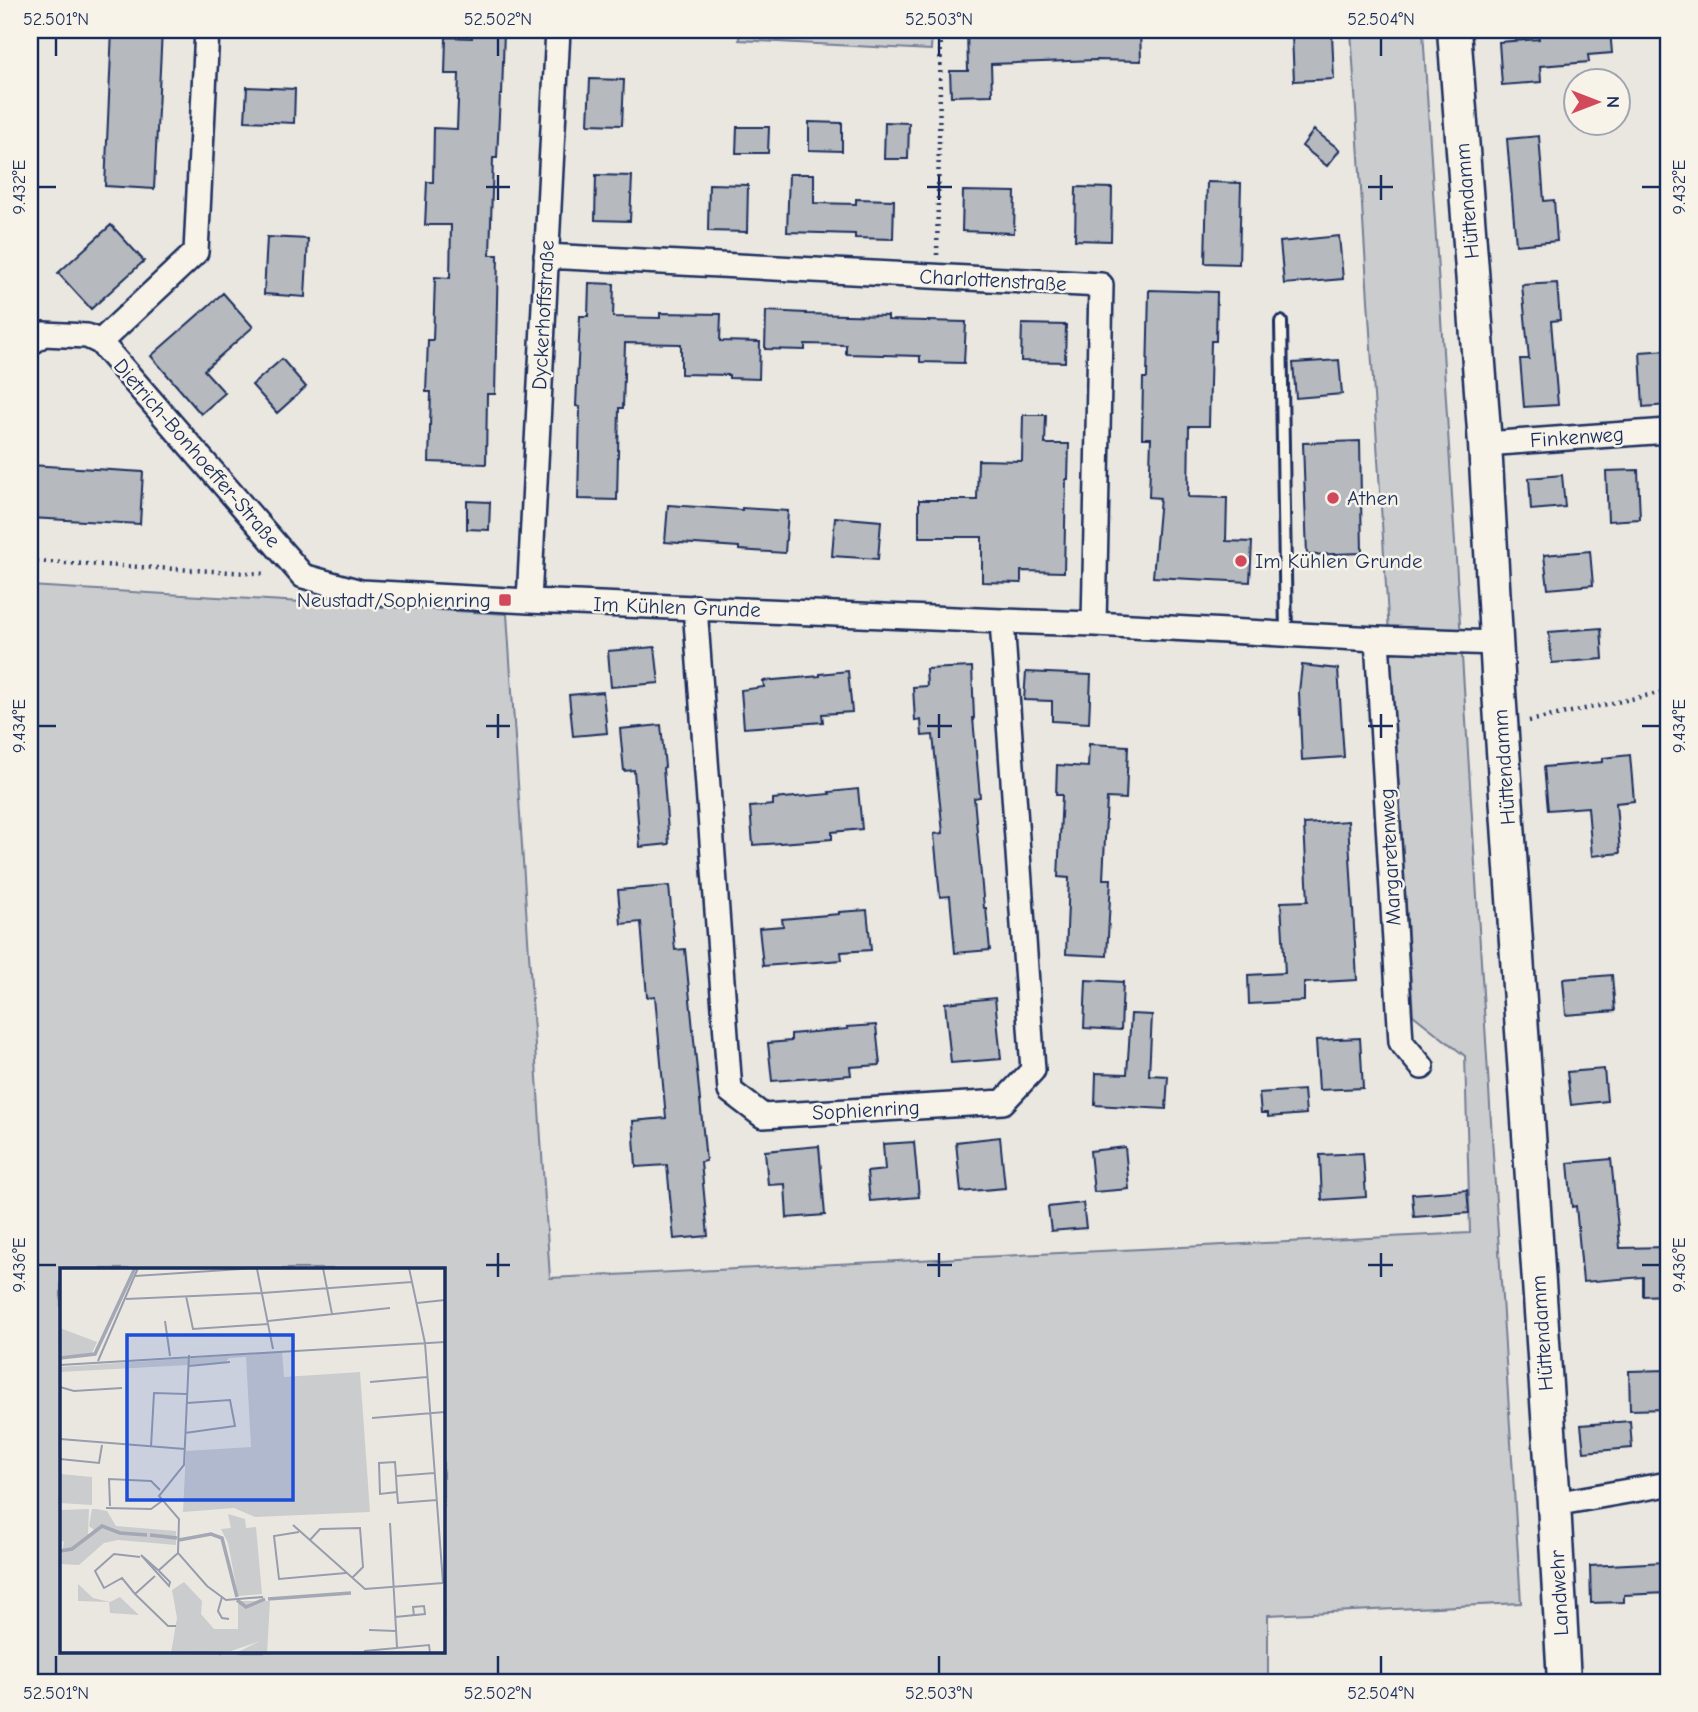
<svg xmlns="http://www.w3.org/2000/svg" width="1698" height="1712" viewBox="0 0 1698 1712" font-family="'Comic Neue',sans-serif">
<rect width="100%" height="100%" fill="#eae7e0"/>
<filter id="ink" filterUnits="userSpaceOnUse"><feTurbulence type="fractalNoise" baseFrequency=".0143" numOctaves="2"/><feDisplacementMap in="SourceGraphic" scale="14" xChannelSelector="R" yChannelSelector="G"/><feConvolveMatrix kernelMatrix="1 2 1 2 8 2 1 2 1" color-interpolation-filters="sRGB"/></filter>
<g filter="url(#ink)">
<path fill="#cbcccd" stroke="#737e96" stroke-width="2" fill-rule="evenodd" d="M740,30H932L931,50L739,40Z
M1351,30H1423L1521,1603L1268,1615V1682H30V586L507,614L550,1278L1470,1233L1465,1056L1413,1015ZM61,1269H443V1651H61Z"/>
<path fill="#b6babf" stroke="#1b2f5e" stroke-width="2" d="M112,30H162L154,189L105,186Z
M472,30H504L502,95H500L497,158H493L490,255H498L495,394H487L486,464L429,462L431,392H426L428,340H433L435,277L450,278L451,225H425L427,182H433L434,128L457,129L459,74H445L446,37L472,38Z
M967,30H1140L1141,61L1096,60L991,64L992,95L951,96L950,71H968Z
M1565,30H1610L1612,53L1588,55L1589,62L1540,66L1541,82L1502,85L1499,42L1539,39L1538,32Z
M1332,33L1334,79L1294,81L1292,35Z
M590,79L624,80L622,125L588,124Z
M247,87L295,89L294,123L245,121Z
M809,122L842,123V151L809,150Z
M885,122L909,123L908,159H884Z
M737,127H769L768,153H736Z
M1314,130L1340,150L1327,166L1302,146Z
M1539,136L1544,201L1554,200L1557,241L1516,245L1507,139Z
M789,174H814V203L856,204V199L894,200L893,239L855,238V234L787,232Z
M596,175L632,176L630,221L595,220Z
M1207,182L1241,183L1239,264L1205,263Z
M709,184L748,185L747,232L708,231Z
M1076,187L1112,188L1111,241L1075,240Z
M963,191L1015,192L1014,233L962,231Z
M111,225L144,261L91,309L58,273Z
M1339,236L1343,279L1284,284L1280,242Z
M267,237L308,239L305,297L264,294Z
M589,283L614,284L613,317L660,318V313L721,314L720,341L760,342L759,379L729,378V375L681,374V344L625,343L623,408H619L617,500L578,499L580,407L576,406L580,316H588Z
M1557,283L1560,320L1551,321L1558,405L1524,407L1520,359H1529L1522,285Z
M1149,290L1217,292L1216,341H1211L1209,426H1189L1188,497L1227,498L1226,541L1252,542L1250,582L1153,577L1160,498L1149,497L1151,438H1142L1143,378H1147Z
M223,293L253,327L204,370L225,393L201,414L151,356Z
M766,311L806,313V314L888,316V320L966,322L964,363L920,362V356L846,354V345L805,344V350L765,349Z
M1022,324L1066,325L1065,362L1021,361Z
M1668,350V405L1643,407L1640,352Z
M282,359L306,387L277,413L252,385Z
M1339,360L1342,394L1296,398L1293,363Z
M1023,415H1046L1045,444H1069L1068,479H1066L1064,572L1021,571V583L982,582V537H919V500H977L978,460L1022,461Z
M1360,441L1362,553L1307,555L1303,443Z
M30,465L143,472L140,524L30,518Z
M1638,470L1640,519L1608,521L1606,471Z
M1562,475L1565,507L1531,510L1529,478Z
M467,501L490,502L489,530L467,529Z
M668,505L742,510V508L788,511L785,553L739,550V547L665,542Z
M835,517L881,521L878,559L832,556Z
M1590,551L1593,585L1548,589L1544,555Z
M1601,628L1603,659L1552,663L1549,632Z
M655,647L659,683L611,687L608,651Z
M1302,665L1338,669L1344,757L1302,760L1299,692Z
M972,667L974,718H973L980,797L974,798L984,908H986L990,950L955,953L950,896L940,897L934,834L943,833L933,735L922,736L921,720L915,721L913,687L927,686L926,669Z
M848,671L852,712L822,714L823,722L744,728L741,690L764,687L763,681L820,676V674Z
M1026,672L1091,675L1089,723L1052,721V701L1024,700Z
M603,692L607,733L573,736L569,695Z
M661,725L665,767L663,768L669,844L640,847L634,770L624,771L620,729Z
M1089,744L1128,746L1126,799L1107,798L1103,879H1111L1107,956L1066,954L1069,878L1058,877L1062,795H1056L1057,765L1088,767Z
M1630,755L1634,801L1616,803L1620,853L1592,856L1588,807L1548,810L1544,767L1603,762V758Z
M858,789L862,829L832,832V839L753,845L750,807L773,805V799L830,794L829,792Z
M1348,821L1357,980L1304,983V1001L1249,1004L1248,975L1285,973L1281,902L1308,901L1304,824Z
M669,886L675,950L685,949L706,1161L701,1162L708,1236L674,1239L667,1165L636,1167L633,1121L666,1118L655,996L647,997L641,922L621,924L618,890Z
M867,910L871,950L841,952L842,960L763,966L759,928L783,926L782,919L839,914V912Z
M1612,975L1615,1011L1566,1015L1563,979Z
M1086,980L1123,982L1121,1030L1084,1028Z
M995,998L1001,1059L951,1063L945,1003Z
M1131,1014L1152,1015L1149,1075L1168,1076L1166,1109L1095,1105L1096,1073L1127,1074Z
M876,1025L880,1065L850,1067L851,1075L772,1081L768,1043L791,1041V1034L848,1029L847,1027Z
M1360,1038L1363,1088L1319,1090L1316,1040Z
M1604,1069L1607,1101L1571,1105L1567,1072Z
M1304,1090L1306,1114L1268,1117V1113H1261L1259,1093Z
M1000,1137L1005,1188L961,1192L956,1142Z
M914,1142L919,1197L870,1201L867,1172L885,1170L883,1144Z
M819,1146L825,1215L787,1218L785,1184L768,1185L765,1151Z
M1125,1147L1129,1189L1094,1192L1090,1151Z
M1363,1153L1366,1197L1322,1200L1320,1155Z
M1611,1159L1620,1248L1667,1247L1668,1295L1643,1296V1277L1583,1282L1576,1206L1572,1207L1568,1163Z
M1467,1190L1469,1213L1414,1217L1412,1194Z
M1083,1203L1086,1228L1051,1231L1048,1207Z
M1668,1370V1409L1630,1410L1629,1371Z
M1630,1421L1632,1448L1584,1452L1581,1425Z
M1665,1562L1666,1593L1624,1595V1602L1591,1603L1590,1566Z"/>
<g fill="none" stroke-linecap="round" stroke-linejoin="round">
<g stroke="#1b2f5e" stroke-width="16">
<path id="lane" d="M1281,322L1286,634"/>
</g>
<g stroke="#1b2f5e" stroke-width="28">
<path id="street" d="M546,256L1101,285L1094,624
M100,342L196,252L207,30
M30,344L43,334L87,336L100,342L303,576L361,592L529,601L1002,621L1094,624L1377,639L1497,643
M1485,444L1668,431
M529,601L558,30
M695,607L730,1091L763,1116L1003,1102L1033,1070L1002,621
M1377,639L1401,1042L1422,1067
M1554,1504L1668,1484"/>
</g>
<g stroke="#1b2f5e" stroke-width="37">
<path id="secondary" d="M1454,30L1485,444L1499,691L1554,1504L1564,1682"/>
</g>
<path stroke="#1b2f5e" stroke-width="4.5" stroke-dasharray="2 5" stroke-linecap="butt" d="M937,255L941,30
M30,561L267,574
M1529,721L1668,691"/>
<use href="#lane" stroke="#f7f3e8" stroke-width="10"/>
<use href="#street" stroke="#f7f3e8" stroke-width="23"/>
<use href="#secondary" stroke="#f7f3e8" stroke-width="32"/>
</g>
</g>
<path fill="none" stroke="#1b2f5e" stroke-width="2.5" d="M56,38V56M498,38V56M939,38V56M1381,38V56M498,175V200M939,175V200M1381,175V200M38,187H56M486,187H510M927,187H952M1368,187H1393M1642,187H1660M498,714V738M939,714V738M1381,714V738M38,726H56M486,726H510M927,726H952M1368,726H1393M1642,726H1660M498,1253V1277M939,1253V1277M1381,1253V1277M38,1265H56M486,1265H510M927,1265H952M1368,1265H1393M1642,1265H1660M56,1656V1674M498,1656V1674M939,1656V1674M1381,1656V1674"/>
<g fill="#d1495b" stroke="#f7f3e8" stroke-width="2.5">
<circle cx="1333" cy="498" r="7"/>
<circle cx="1241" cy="561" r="7"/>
<rect x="498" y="593" width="14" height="14" rx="3.5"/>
</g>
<g text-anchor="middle" stroke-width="5" stroke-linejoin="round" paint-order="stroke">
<g font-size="21" fill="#1b2f5e" stroke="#f7f3e8">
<text transform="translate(1467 201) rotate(-95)" y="7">Hüttendamm</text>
<text transform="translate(993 280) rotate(3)" y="7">Charlottenstraße</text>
<text transform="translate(543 315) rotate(-87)" y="7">Dyckerhoffstraße</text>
<text transform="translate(1577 437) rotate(-4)" y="7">Finkenweg</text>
<text transform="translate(197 453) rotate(49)" y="7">Dietrich-Bonhoeffer-Straße</text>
<text transform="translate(677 607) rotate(2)" y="7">Im Kühlen Grunde</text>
<text transform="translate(1504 767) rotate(-94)" y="7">Hüttendamm</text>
<text transform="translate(1390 857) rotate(-93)" y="7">Margaretenweg</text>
<text transform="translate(866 1110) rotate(-3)" y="7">Sophienring</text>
<text transform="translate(1542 1333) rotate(-94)" y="7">Hüttendamm</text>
<text transform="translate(1559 1593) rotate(-93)" y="7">Landwehr</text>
</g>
<g font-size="21" fill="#1b2f5e" stroke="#f7f3e8" text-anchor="start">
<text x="1347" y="505">Athen</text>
<text x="1255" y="568">Im Kühlen Grunde</text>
<text x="491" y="607" text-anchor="end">Neustadt/Sophienring</text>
</g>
</g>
<g transform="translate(60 1268)">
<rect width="385" height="385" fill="#eae7e0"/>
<path d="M0,60L37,74L31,87L0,89ZM222,84L224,109L300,104L310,244L195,249L174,240L123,244L126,183L191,179L186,89L169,90L165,95L0,104V99ZM0,206L32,209V237L0,235ZM29,241L28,267L34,262L29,258L32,241H37L47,243L56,258L116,263V277L58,272L44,275L19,297L0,296L4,274L0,272V242ZM168,246L185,251L186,260L196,259L202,326L178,328L168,275L161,261L171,260ZM124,314L142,333L141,346L154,361H178V333H210L207,385H176L200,373L171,383L111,385L117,350L112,322ZM18,316L33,330L50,334L60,329L79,347L50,345L49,334L18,333Z" fill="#cbcccd"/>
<path fill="none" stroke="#a3a8b4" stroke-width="3.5" d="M0,90L35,86L75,0M90,267L117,270M119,272L151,266L162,270L177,329M0,283L12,281L42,258L60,265L87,267M208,331L291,325M177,332L186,339L205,331"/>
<path fill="none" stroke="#979dac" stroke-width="2" d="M263,0L272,46M349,0L365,75L383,315M197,1L213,81M75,8L197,0M202,25L352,14M126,28L133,61L208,56M66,31L202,25M357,35L385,32M105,53L110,88M208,53L330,40M129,87L124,197L99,228L119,251L118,285L147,318L166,332L203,329M38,93L78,0M0,97L385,74M129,98L170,94M310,114L367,109M0,119L14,123L62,120M312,150L385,144M125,165L175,158L170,132L127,135M0,171L125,181M91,179L94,125L127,126M0,191L39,195L42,177M336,208L337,224L320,226L319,195L335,194L336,208L374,205M337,224L338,235L377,232M50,238L49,211L91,213L100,222M46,240L91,241L102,233M330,255L337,379M233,257L305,321L383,315M239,264L214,268L219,311L286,305M250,272L260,261L300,260L303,299L292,310M98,302L81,287L109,318L110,314L99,303M98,303L118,285M95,308L75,326L108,358H116M75,326L62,310L44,320L35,303L54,286L80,289M162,329L158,343L162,350L169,351M335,349L365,346L364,338L353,339L354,348M309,362L336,363M304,383L369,377L370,385"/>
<path fill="#1d4ed8" fill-opacity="0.15" stroke="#1d4ed8" stroke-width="3.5" d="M67,67H233V232H67Z"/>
<rect width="385" height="385" fill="none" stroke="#1b2f5e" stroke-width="3.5"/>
</g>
<rect width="1698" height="1712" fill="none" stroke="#f7f3e8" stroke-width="77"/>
<g transform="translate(1597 102) rotate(90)"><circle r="33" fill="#f7f3e8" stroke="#9fa5b1" stroke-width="2"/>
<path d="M0-5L12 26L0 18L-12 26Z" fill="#d1495b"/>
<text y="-10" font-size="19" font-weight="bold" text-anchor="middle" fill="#1b2f5e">N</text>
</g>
<rect x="38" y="38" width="1622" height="1636" fill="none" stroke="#1b2f5e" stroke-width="2.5"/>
<g font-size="18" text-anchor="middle" fill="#1b2f5e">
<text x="56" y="25">52.501°N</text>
<text x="498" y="25">52.502°N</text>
<text x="939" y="25">52.503°N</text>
<text x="1381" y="25">52.504°N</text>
<text transform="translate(1679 187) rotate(-90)" y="6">9.432°E</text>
<text transform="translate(19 187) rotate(-90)" y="6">9.432°E</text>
<text transform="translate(1679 726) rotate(-90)" y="6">9.434°E</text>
<text transform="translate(19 726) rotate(-90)" y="6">9.434°E</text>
<text transform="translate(1679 1265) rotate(-90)" y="6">9.436°E</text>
<text transform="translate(19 1265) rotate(-90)" y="6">9.436°E</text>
<text x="56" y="1699">52.501°N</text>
<text x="498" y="1699">52.502°N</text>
<text x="939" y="1699">52.503°N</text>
<text x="1381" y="1699">52.504°N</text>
</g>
</svg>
